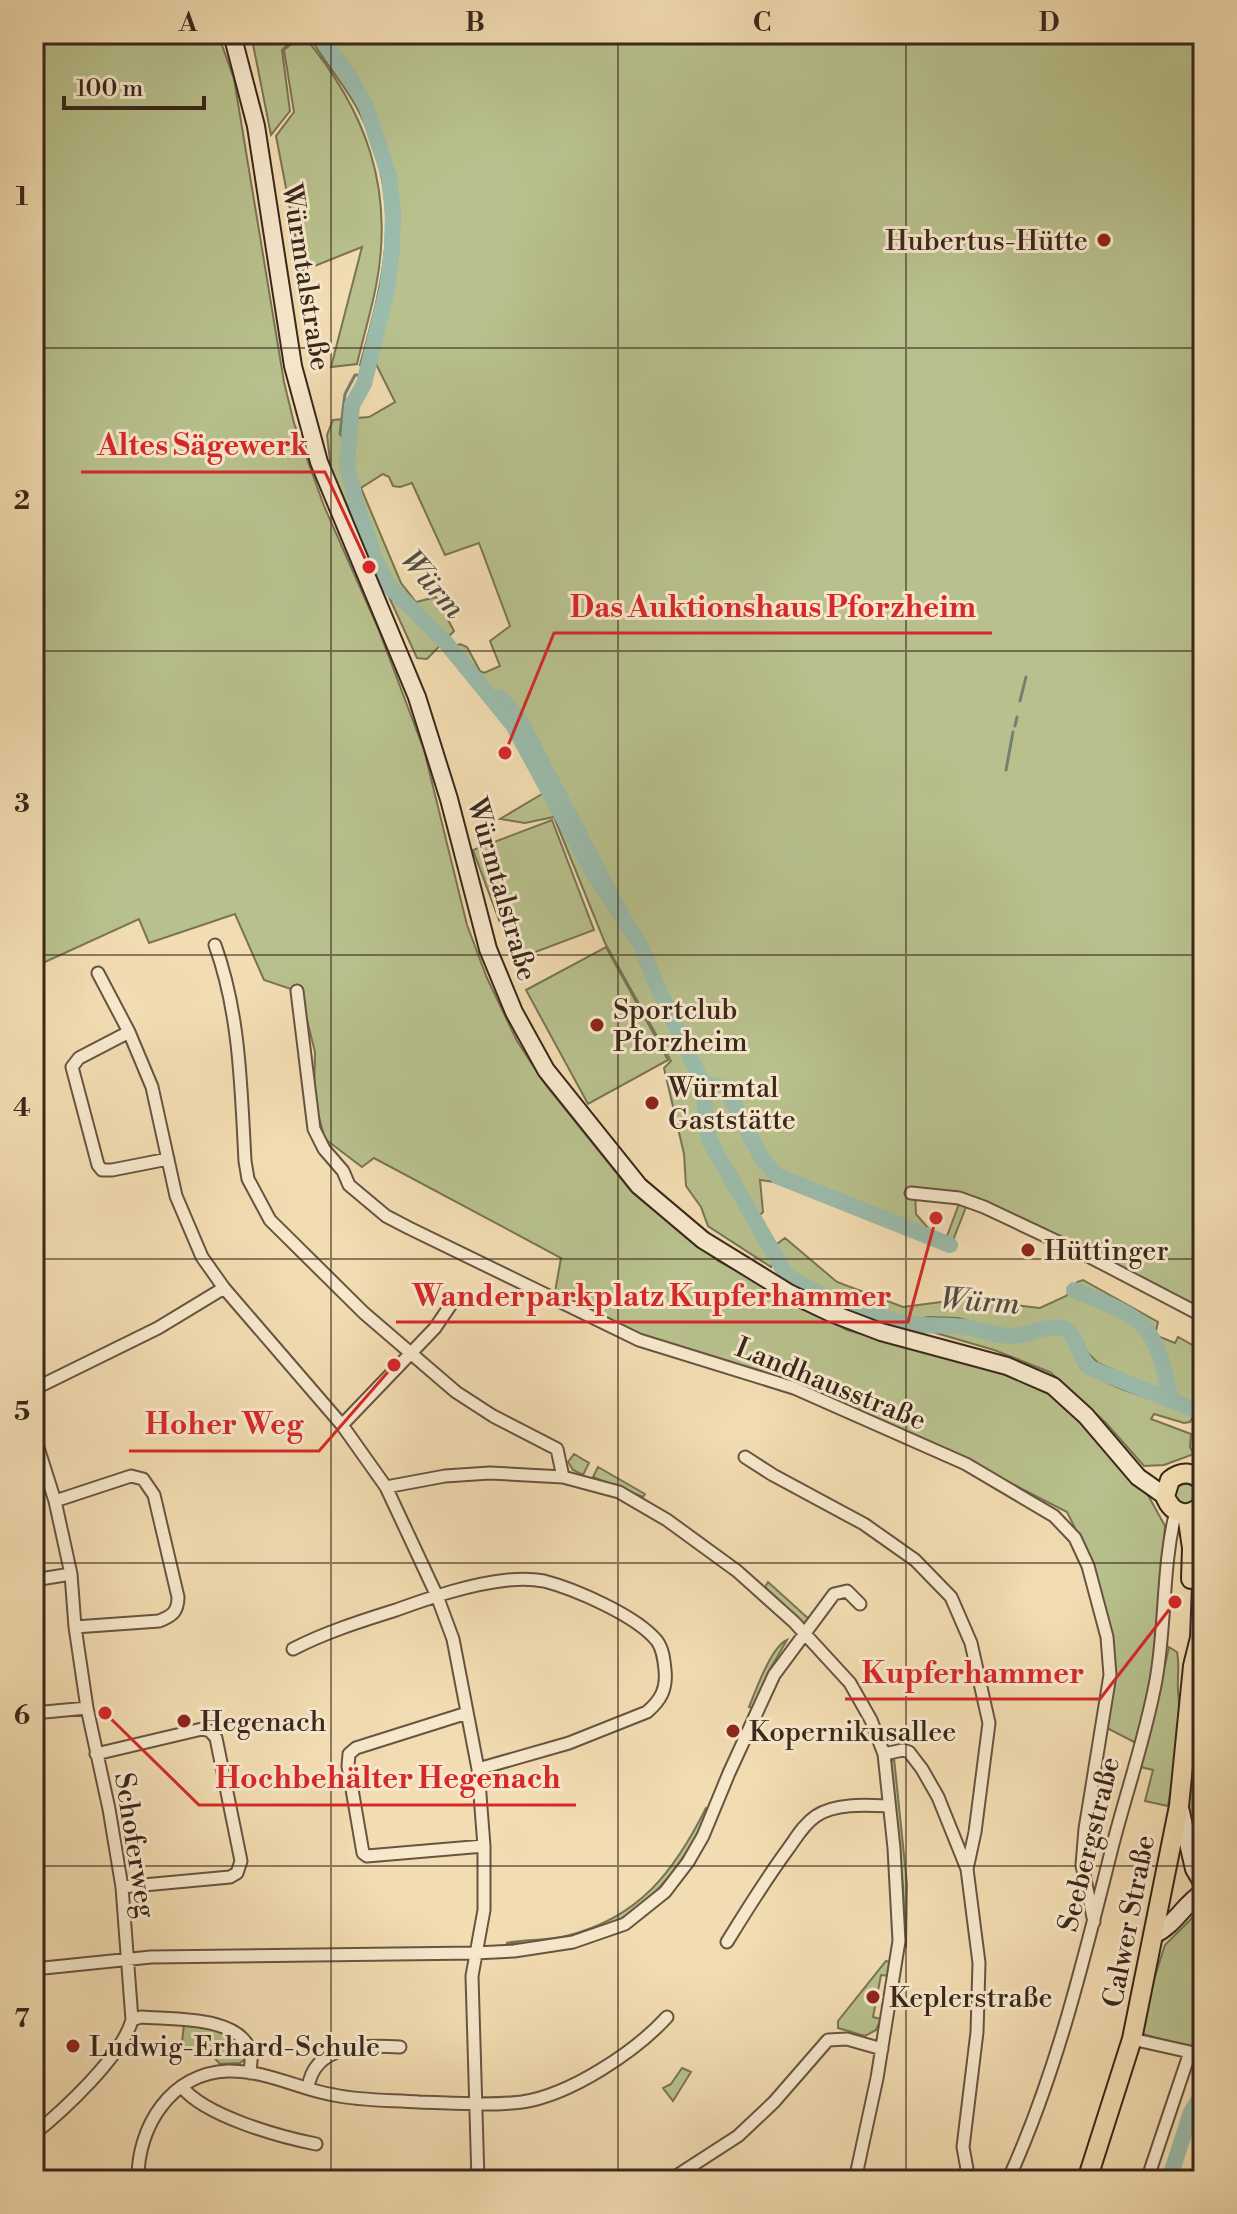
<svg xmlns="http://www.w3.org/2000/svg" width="1237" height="2214" viewBox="0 0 1237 2214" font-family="'Libre Bodoni',serif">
<rect width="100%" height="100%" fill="#f2dcb1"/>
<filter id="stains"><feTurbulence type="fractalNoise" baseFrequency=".0025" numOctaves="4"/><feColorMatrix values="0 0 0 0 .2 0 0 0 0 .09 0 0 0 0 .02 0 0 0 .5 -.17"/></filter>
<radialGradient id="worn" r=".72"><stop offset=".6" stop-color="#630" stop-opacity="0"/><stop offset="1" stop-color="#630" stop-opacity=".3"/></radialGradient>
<path fill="#b8c18d" stroke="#797454" stroke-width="2" d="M34,34H218L234,79L284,382L294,423L324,506L378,628L424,750L467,925L487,978L517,1041L545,1084L631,1191L718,1261L847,1330L1014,1374L1051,1393L1080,1417L1143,1486L1165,1526L1154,1667L1136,1743L1105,1727L1115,1673L1079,1536L1067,1512L975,1465L869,1420L790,1381L637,1335L555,1292L561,1258L374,1158L362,1167L325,1139L314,1099L315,1052L300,992L264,980L235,914L149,943L139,919L45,962H34Z
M251,34H282L289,43L282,50L290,111L271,135Z
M308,34H1203V1314L1001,1212L915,1192L916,1214L934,1235L947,1236L959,1204L966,1207L950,1248H941L781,1183L760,1180L763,1212L752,1222L773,1261L771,1267L708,1226L701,1207L686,1186L684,1154L664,1068L671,1061L605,943L554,817L525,823L500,819L547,791L517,739L448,649L460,644L467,647L480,671L484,673L500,666L490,641L510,626L479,543L445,555L412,483L400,487L393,486L389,477L383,474L361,488L401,583L416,602L436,597L454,631L427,659L417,658L331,470L327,435L333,420L369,417L395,402L375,362L360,365C385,274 404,201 359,112C345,84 323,61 308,34Z
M303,35C366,110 395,189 376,286C371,312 363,338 357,364L331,367L362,247L302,271L276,136L294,112L284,50Z
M552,820L594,930L514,960L473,850Z
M606,947L668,1060L588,1104L526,990Z
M785,1238L837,1282L903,1307L964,1299L1040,1308L1066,1296L1077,1282L1083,1280L1158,1322L1155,1335L1175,1343L1178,1337L1203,1351V1408L1180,1400L1098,1363L1088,1353L1073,1327L1061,1321L1021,1331L1005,1332L959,1318L928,1317L908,1321L809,1284L791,1272L773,1247Z
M923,1326C942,1325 960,1327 978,1331C990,1333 1002,1338 1014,1338C1028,1337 1052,1326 1062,1330C1076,1334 1073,1351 1079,1360C1083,1366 1092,1373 1097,1377C1128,1396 1163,1399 1194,1415L1190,1422L1184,1423L1154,1414L1151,1419L1191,1434L1190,1447L1194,1454L1164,1465L1144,1466L1106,1423L1050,1372L994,1350L936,1333Z
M574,1454L589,1463L583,1475L573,1470L568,1462Z
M598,1467L645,1494L643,1497L593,1477Z
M1184,1479L1199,1489L1196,1503L1179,1507L1171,1491Z
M768,1582L810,1620L805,1625L765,1587Z
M787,1640L770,1669L753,1708L749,1707C756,1690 771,1647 787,1640Z
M1169,1647L1177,1652C1180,1666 1177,1678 1178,1691C1182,1729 1174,1768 1168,1806L1145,1801L1153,1770L1137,1766L1158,1696Z
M1203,1704V1864L1193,1843L1184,1809Z
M894,1758L907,1884L906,1948L903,1887L890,1764Z
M706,1808L709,1810C678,1879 630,1934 550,1943C536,1944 520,1943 506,1943C523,1939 547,1941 566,1936C639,1918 674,1872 706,1808Z
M1203,1907V2031L1197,2051L1137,2032L1165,1945Z
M886,1961L890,1962L889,1976L881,1975L873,2017L881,2019L876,2030L865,2036L838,2028V2021Z
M184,2024C210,2026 230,2030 246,2052L245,2059L240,2063L220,2064L209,2052L192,2053L182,2043Z
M682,2068L691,2072L673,2101L663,2088L671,2084Z"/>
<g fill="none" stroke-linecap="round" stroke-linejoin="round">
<path stroke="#748072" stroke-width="3" d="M349,444L340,434L345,394L355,375H367
M1020,701L1026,677
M1015,726L1017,717
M1006,770L1013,732
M1203,2077V2078"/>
<path stroke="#9bbcac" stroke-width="10" d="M501,694L521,716L640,944"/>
<path stroke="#9bbcac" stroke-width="16" d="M318,34L349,76L366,106L389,176L393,212L392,249L387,289L364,384L352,405L347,466L358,509L376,561L389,586L446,643L513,725L593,873L640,944L656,984L702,1082L709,1140L785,1273C805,1292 881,1319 909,1324C927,1327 945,1324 964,1327C979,1329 995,1336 1011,1336C1026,1337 1054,1322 1065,1329C1079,1337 1076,1355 1090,1368L1203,1413
M702,1082L726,1089L761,1157L777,1176L950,1245
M1074,1290C1148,1320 1155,1322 1171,1401
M1169,2180L1191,2112L1203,2093"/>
<g stroke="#685441" stroke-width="15">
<path id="street" d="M215,945C240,1014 241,1088 245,1161L248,1179L270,1220L364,1313L456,1392L493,1416L557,1449L563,1477
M98,973L129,1032L152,1087L176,1196L202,1257L224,1288L342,1425L386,1487L437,1596L453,1639L478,1769L484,1846V1910L472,1976L478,2180
M297,991L314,1129L324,1149L343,1171L349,1185L386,1216L409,1228L639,1340L794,1388L966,1464L1054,1516L1075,1538L1088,1566L1107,1637L1110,1675L1085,1829L1082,1865L1094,1922
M129,1032L79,1058L72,1067L98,1165L102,1170H112L168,1159
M911,1193L959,1198L984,1207L1090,1257L1203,1316
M34,1389L158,1328L224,1288
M342,1425L435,1328L452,1303
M34,1435L55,1501L71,1574L75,1627L87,1708L109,1809L122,1887L132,2020C122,2056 64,2110 34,2134
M745,1457L773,1475L864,1524L915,1560L951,1597L971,1643L989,1723L975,1832L967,1869
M386,1487L445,1476L490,1473L563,1477L619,1492L667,1520L737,1571L794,1622L850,1683L871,1720L884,1754L894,1848L899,1941L877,2078L855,2180
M55,1501L131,1476L143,1479L154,1495L178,1597C178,1612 172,1616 159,1621L75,1627
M34,1580L71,1574
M293,1649C326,1632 361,1621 396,1610C432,1597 470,1584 508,1580C520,1579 533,1579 544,1581C575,1589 637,1616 657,1641C663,1649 664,1660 665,1670C667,1689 661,1700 647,1712L569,1743L478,1769
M34,1713L87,1708
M467,1713L356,1748L349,1754L348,1766L363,1853L367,1856L484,1846
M96,1754L202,1729L210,1731L216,1738L241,1861L237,1873L230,1877L122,1887
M884,1754L903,1750L909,1752L922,1769L938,1797L967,1869L979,1963L977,2032L963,2147L969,2180
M727,1942C746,1911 766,1879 788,1849C796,1838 804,1824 816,1816C835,1803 866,1805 888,1806
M34,1969L151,1957L476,1953L514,1951L573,1942L625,1924L665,1892L688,1862L703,1836L729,1773L774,1675L834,1594L847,1591L860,1604
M132,2020L141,2017C171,2020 241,2015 251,2053C252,2059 250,2067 250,2073
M1132,2039L1190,2052L1147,2180
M182,2087C205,2116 280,2137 316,2144
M308,2088C314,2043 366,2045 400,2047
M138,2180C137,2127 171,2073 228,2071C265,2070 299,2089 334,2095C362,2101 391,2100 419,2102C453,2103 488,2106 522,2102C570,2095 635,2052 667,2017
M670,2180L738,2136L774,2102L828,2040L847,2039L882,2049
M1008,2180C1057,2073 1084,1958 1113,1844C1127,1790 1146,1735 1156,1680C1166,1624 1162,1566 1176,1511"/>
</g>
<g stroke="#3a271c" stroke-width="20">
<path id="secondary" d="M232,34L256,126L293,366L319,462L417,697L449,799L488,949L514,1012L546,1070L639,1186L703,1240L789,1293L831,1313L881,1332L1007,1366L1053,1386L1086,1416L1138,1477L1165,1496
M1180,1808L1194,1869L1203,1884
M1154,1935C1174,1926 1184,1904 1203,1892"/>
</g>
<g stroke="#3a271c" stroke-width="22">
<path id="primary" d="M1203,1482C1193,1471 1181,1471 1170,1480L1165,1496C1172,1515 1190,1519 1203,1504
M1187,1514L1192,1548L1191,1579
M1087,2180L1132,2039L1179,1806L1193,1666L1200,1638L1203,1561"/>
</g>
<use href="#street" stroke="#f7e8cc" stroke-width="11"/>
<use href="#secondary" stroke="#f7e8cc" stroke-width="16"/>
<use href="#primary" stroke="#f2dcb1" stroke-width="18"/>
</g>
<path fill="none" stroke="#3a271c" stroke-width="2" stroke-opacity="0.55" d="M331,34V2180M618,34V2180M906,34V2180M34,348H1203M34,651H1203M34,955H1203M34,1259H1203M34,1563H1203M34,1866H1203"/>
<g fill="#8f2418" stroke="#f7e8cc" stroke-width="3">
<circle cx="1104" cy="240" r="8"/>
<circle cx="597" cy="1025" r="8"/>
<circle cx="652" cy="1103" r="8"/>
<circle cx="1028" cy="1250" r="8"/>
<circle cx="184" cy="1721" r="8"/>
<circle cx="733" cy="1731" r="8"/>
<circle cx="873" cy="1997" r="8"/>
<circle cx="73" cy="2046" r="8"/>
</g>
<g text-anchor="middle" stroke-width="6" stroke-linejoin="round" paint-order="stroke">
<g font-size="28" fill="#3a271c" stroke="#f7e8cc" text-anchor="start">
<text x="1088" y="250" text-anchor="end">Hubertus-Hütte</text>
<text x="613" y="1019">Sportclub<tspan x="613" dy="32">Pforzheim</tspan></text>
<text x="668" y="1097">Würmtal<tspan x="668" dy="32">Gaststätte</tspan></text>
<text x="1044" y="1260">Hüttinger</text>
<text x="200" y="1731">Hegenach</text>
<text x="749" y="1741">Kopernikusallee</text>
<text x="889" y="2007">Keplerstraße</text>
<text x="89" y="2056">Ludwig-Erhard-Schule</text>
</g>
<g font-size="28" fill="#3a271c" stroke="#f7e8cc">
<text transform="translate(307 277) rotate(81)" y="10">Würmtalstraße</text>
<text transform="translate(503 889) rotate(74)" y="10">Würmtalstraße</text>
<text transform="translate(831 1383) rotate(22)" y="10">Landhausstraße</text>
<text transform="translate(1088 1844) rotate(-76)" y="10">Seebergstraße</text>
<text transform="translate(136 1845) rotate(81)" y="10">Schoferweg</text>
<text transform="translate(1128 1921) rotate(-79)" y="10">Calwer Straße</text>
</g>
<g font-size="30" font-style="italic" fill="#524c40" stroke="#f7e8cc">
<text transform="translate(433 584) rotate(49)" y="10">Würm</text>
<text transform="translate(980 1301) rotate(4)" y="10">Würm</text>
</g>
</g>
<path fill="none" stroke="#d62828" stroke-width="3" d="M369 567L325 472H81M505 753L554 633H992M936 1218L908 1322H396M394 1365L319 1451H129M1175 1602L1100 1699H845M105 1713L199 1805H576"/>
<g fill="#d62828" stroke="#f7e8cc" stroke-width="3">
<circle cx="369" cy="567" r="8"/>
<circle cx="505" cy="753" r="8"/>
<circle cx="936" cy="1218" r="8"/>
<circle cx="394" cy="1365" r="8"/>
<circle cx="1175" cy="1602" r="8"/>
<circle cx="105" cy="1713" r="8"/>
</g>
<g font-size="30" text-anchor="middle" font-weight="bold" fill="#d62828" stroke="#f7e8cc" stroke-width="6" stroke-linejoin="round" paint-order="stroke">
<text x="203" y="455">Altes Sägewerk</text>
<text x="773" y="617">Das Auktionshaus Pforzheim</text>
<text x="652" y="1306">Wanderparkplatz Kupferhammer</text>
<text x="224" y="1434">Hoher Weg</text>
<text x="973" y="1683">Kupferhammer</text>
<text x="388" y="1788">Hochbehälter Hegenach</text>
</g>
<rect width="1237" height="2214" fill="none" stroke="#f2dcb1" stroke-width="88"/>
<path d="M64 96v12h140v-12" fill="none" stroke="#3a271c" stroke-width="4"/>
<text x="76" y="96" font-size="24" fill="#3a271c" stroke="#f7e8cc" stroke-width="6" paint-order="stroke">100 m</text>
<rect x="44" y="44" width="1149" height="2126" fill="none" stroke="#3a271c" stroke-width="3"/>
<g font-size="26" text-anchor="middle" font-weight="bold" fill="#3a271c">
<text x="188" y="31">A</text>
<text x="475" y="31">B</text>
<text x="762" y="31">C</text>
<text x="1049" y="31">D</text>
<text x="22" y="205">1</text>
<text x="22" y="509">2</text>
<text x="22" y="812">3</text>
<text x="22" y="1116">4</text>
<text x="22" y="1420">5</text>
<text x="22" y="1724">6</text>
<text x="22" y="2027">7</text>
</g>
<rect width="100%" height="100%" filter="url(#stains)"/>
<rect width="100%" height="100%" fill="url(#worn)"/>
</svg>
